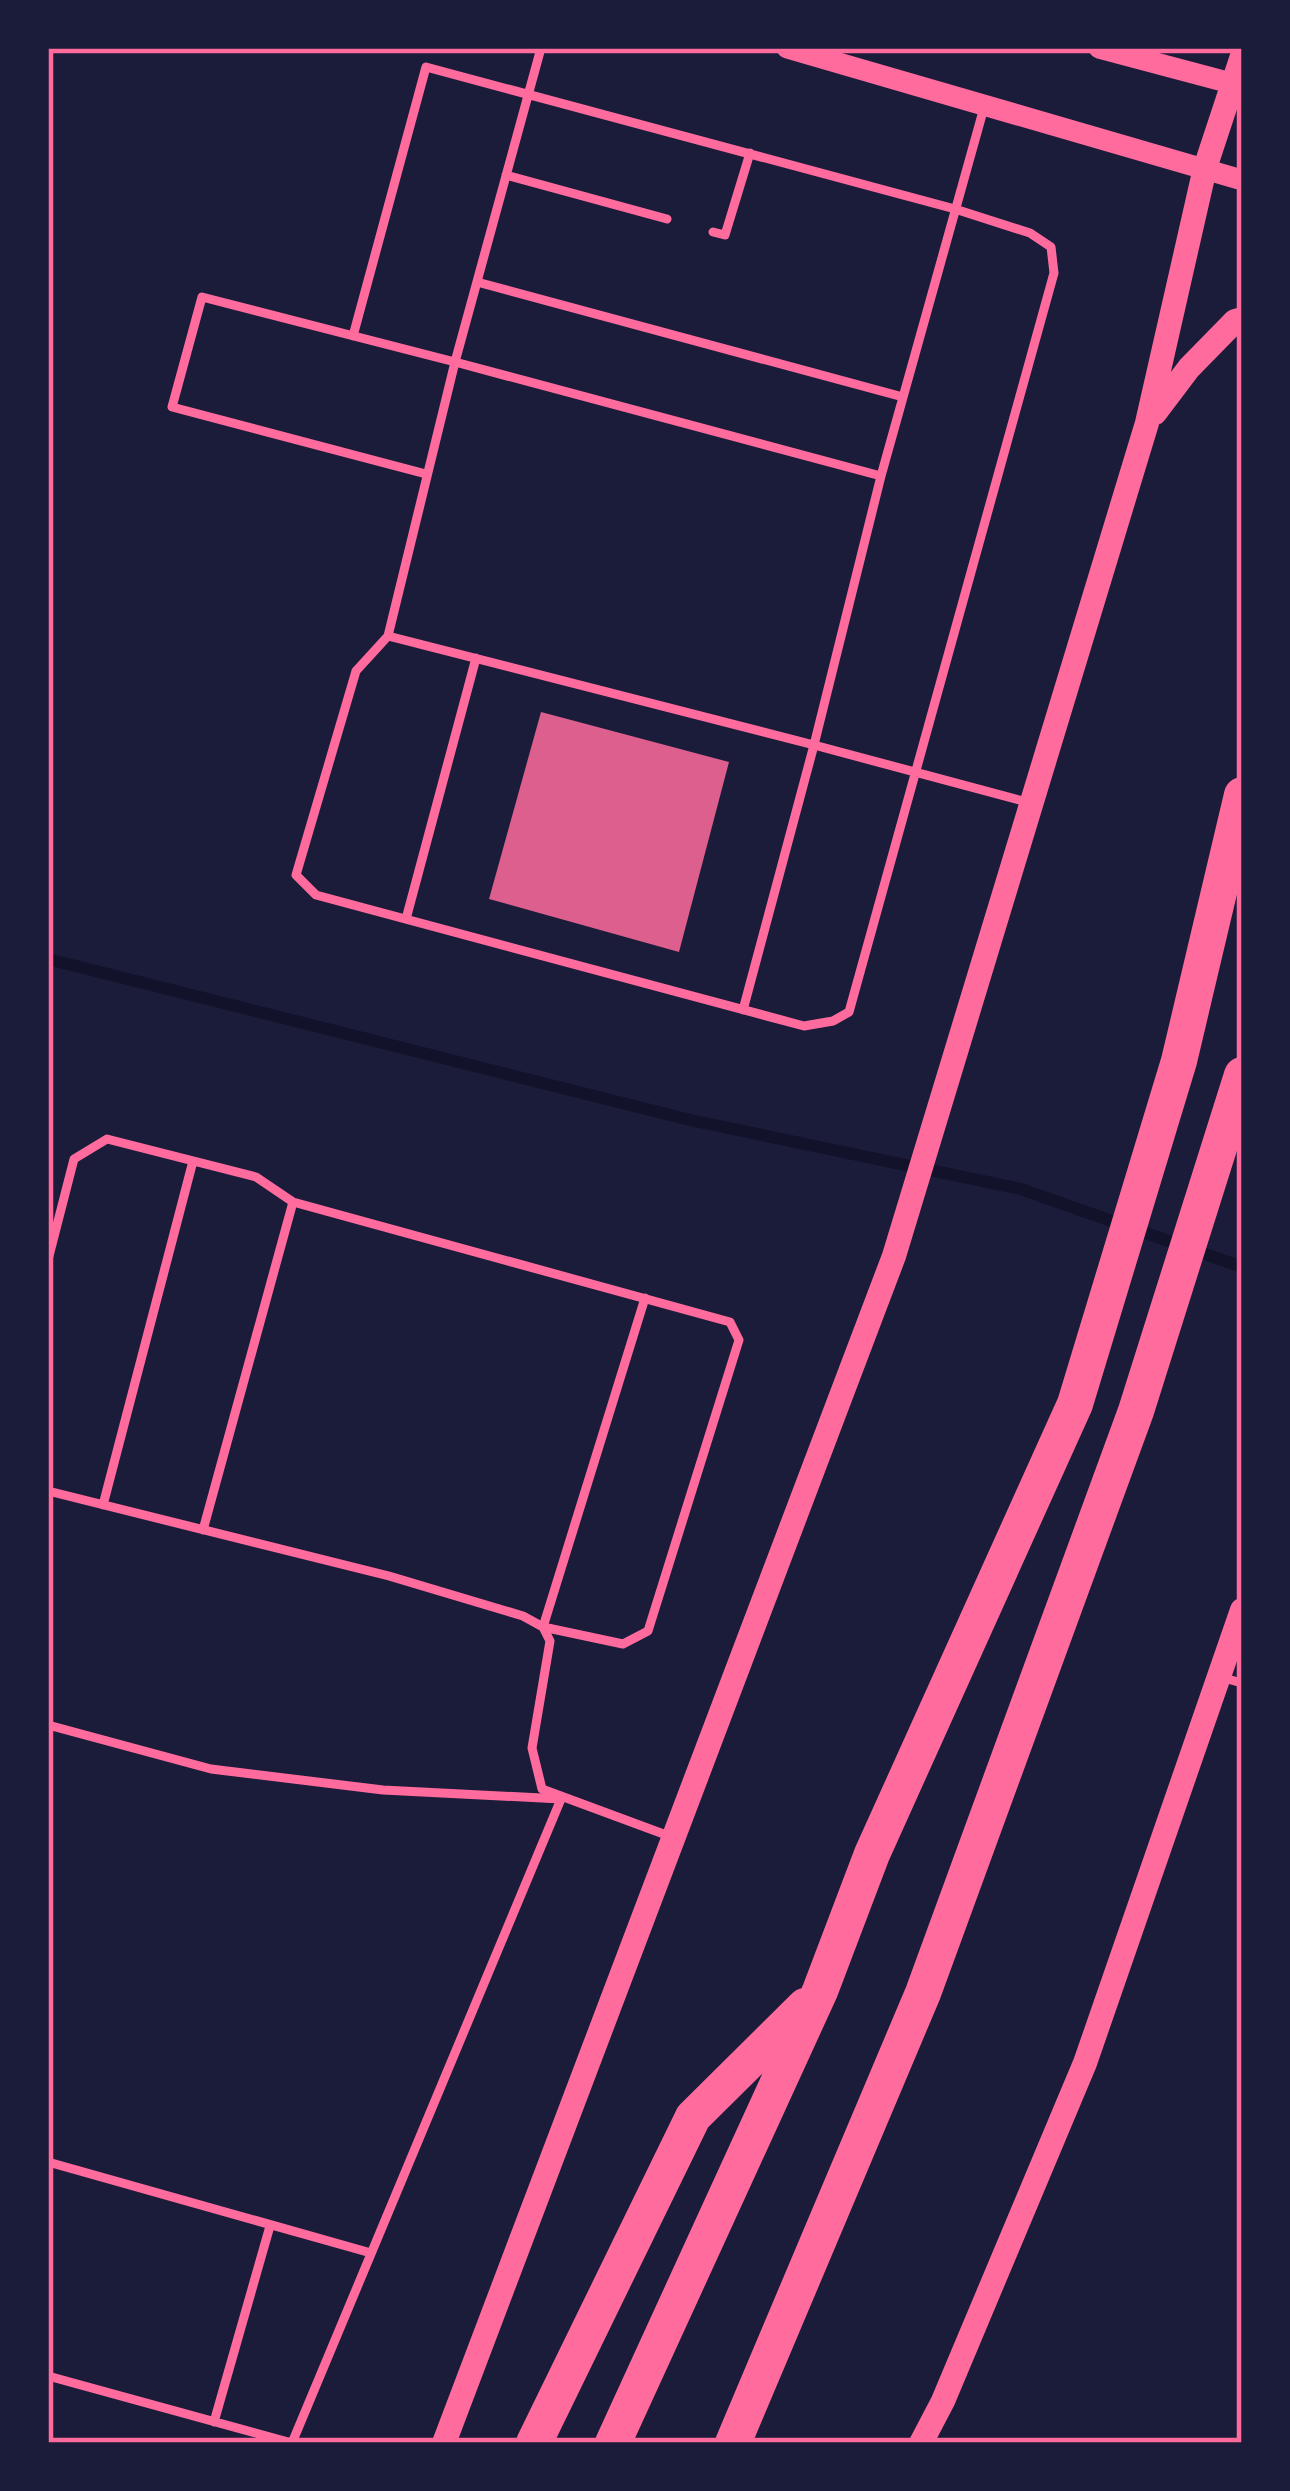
<svg xmlns="http://www.w3.org/2000/svg" width="1290" height="2491" viewBox="0 0 1290 2491" font-family="Inter,sans-serif">
<rect width="100%" height="100%" fill="#1b1b3a"/>
<g fill="none" stroke-linecap="round" stroke-linejoin="round">
<path stroke="#12122b" stroke-width="12" d="M48,959L690,1120L1021,1189L1242,1267"/>
</g>
<path fill="#dd5f8e" d="M541,712L729,762L679,952L489,899Z"/>
<g fill="none" stroke-linecap="round" stroke-linejoin="round">
<path stroke="#ff6b9d" stroke-width="9" d="M541,48L455,362L881,476
M985,104L881,476L814,745L1027,802
M506,175L667,219
M713,232L725,235L750,153
M477,282L903,397
M353,336L426,67L955,209L1030,233L1051,247L1054,273L849,1012L833,1021L804,1026L316,895L296,875L356,671L388,636L455,362L202,297L172,407L426,474
M388,636L814,745L743,1010
M406,919L476,658
M48,1260L74,1159L107,1139L256,1177L293,1202
M48,1491L389,1576L523,1616L543,1627L550,1641L532,1748L542,1789L669,1836
M103,1505L193,1161
M203,1530L293,1202L730,1322L739,1340L648,1631L623,1644L543,1627L645,1298
M1224,1678L1242,1683
M48,1725L211,1769L383,1790L561,1799L292,2443
M48,2162L371,2253
M48,2376L292,2443
M214,2422L270,2226"/>
<path stroke="#ff6b9d" stroke-width="21" d="M787,48L1242,180
M1099,48L1242,86"/>
<path stroke="#ff6b9d" stroke-width="24" d="M1155,413L1189,368L1235,321L1242,319
M444,2443L894,1256L1147,423L1205,168L1242,56
M921,2443L943,2401L1085,2063L1242,1610"/>
<path stroke="#ff6b9d" stroke-width="36" d="M534,2443L693,2117L805,2006
M613,2443L820,1991L872,1854L1075,1404L1179,1061L1242,795
M733,2443L923,1993L1136,1411L1242,1075"/>
</g>
<rect width="1290" height="2491" fill="none" stroke="#1b1b3a" stroke-width="102"/>
<rect x="51" y="51" width="1188" height="2389" fill="none" stroke="#ff6b9d" stroke-width="4.5"/>
</svg>
